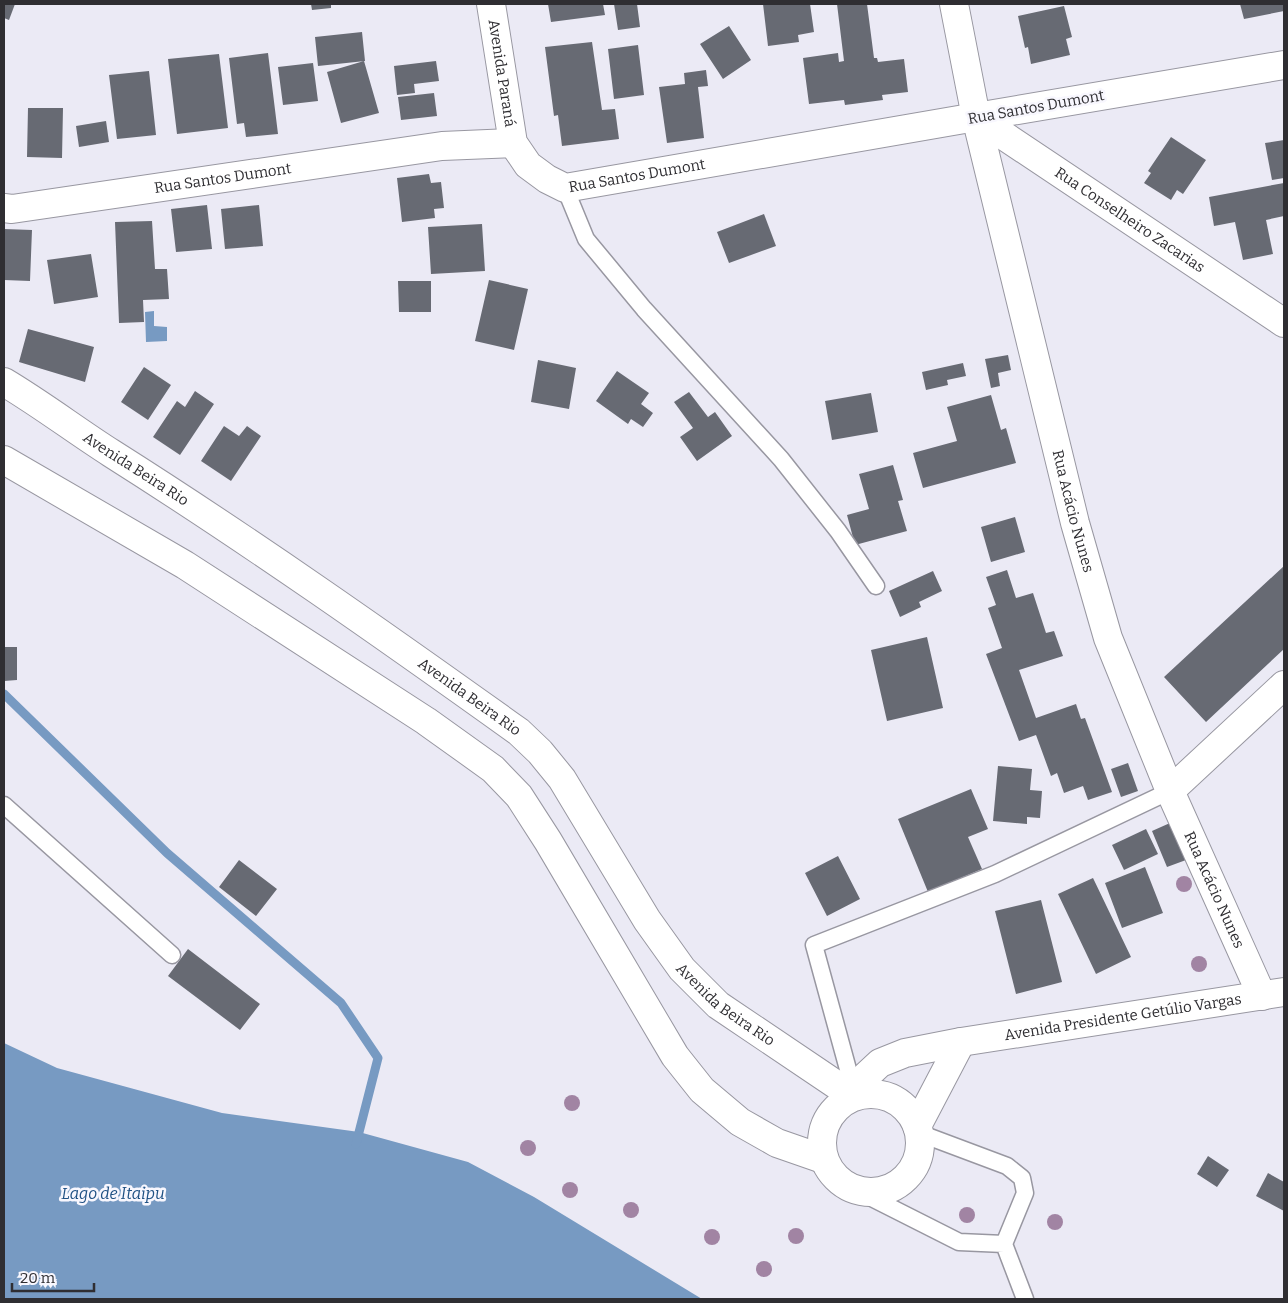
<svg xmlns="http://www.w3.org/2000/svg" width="1288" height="1303" viewBox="0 0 1288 1303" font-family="Bitter,serif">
<rect width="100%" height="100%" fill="#ebeaf5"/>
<path fill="#779ac2" d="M154,311V326L167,327V341L146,342L145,312Z
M4,1043L57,1068L222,1113L359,1132L468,1162L534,1197L702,1299H4Z"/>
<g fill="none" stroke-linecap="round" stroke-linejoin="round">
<path stroke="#779ac2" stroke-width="9" d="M4,694L167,853L341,1003L378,1058L356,1144"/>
</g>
<path fill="#676a73" d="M4,4H15L9,20L4,18Z
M311,4H331V8L312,10Z
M548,4H603L605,15L551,22Z
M614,4H637L640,27L618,30Z
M763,4H810L814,32L798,35L799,42L768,46Z
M837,4H867L874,58H877L878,62L904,59L908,92L882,95L883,100L845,105L844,100L809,104L803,58L838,53L839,62L844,61Z
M1240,4H1284V11L1244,19Z
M1064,6L1072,37L1066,39L1070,55L1031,64L1028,47L1025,48L1018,16Z
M729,26L751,60L723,79L700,44Z
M362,32L365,61L318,66L315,37Z
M592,42L602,110L615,109L619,139L562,146L558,115L554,116L545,47Z
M638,45L644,95L614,99L608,49Z
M268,53L278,134L246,137L244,123L237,124L229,58Z
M219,54L228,128L177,134L168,59Z
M364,61L379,113L341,123L327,72Z
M436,61L439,81L414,84L415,93L397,95L394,66Z
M313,63L318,101L283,105L278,67Z
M706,70L708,86L698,87L704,138L667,143L659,87L685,84L684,73Z
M149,71L156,135L117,139L109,75Z
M434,93L437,116L401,120L398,97Z
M28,108H63L62,158L27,157Z
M106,121L109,142L79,147L76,126Z
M1171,137L1206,160L1183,194L1177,190L1171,200L1144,183L1151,173L1148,171Z
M1284,140V178L1272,180L1265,143Z
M429,174L431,183L441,182L444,208L434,209L435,218L402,222L397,178Z
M1284,183V216L1266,220L1273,254L1243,260L1235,222L1214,226L1209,197Z
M207,205L212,249L176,252L171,209Z
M259,205L263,246L225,249L221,209Z
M764,214L776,246L729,263L717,232Z
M152,221L155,269H167L169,299L143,300L144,322L119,323L115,222Z
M482,224L485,271L431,274L428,227Z
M4,229L32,230L30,281L4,280Z
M91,254L98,297L54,304L47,260Z
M489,280L528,289L514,350L475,341Z
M398,281H431V312H399Z
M28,329L94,347L85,382L19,362Z
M1008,355L1011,370L998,373L1000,386L991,388L985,359Z
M538,360L576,368L569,409L531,402Z
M963,363L966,376L947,380L948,385L926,390L922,372Z
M144,367L171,385L148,420L121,402Z
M617,371L649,393L641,404L653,413L643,427L631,419L628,424L596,401Z
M195,391L214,404L180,455L153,437L177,401L185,407Z
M689,392L708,417L715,412L732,436L697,461L680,437L693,428L674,402Z
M871,393L878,432L832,440L825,401Z
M991,395L1001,430L1006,428L1016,463L923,488L913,453L957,441L947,407Z
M224,426L239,436L247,426L261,436L231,481L201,461Z
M893,465L903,500L898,501L907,531L855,545L847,515L869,509L859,474Z
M1015,517L1025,552L991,562L981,527Z
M1284,566V649L1206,722L1164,677Z
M1007,570L1016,598L1033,593L1046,633L1054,631L1063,656L1019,670L1036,718L1076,704L1081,719L1085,718L1112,792L1088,800L1083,786L1064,793L1057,773L1051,776L1036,735L1019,741L986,654L1002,648L988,608L996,605L986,577Z
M933,571L942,591L919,602L921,607L900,617L889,591Z
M927,637L943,708L887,721L871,650Z
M4,647H17V680L4,681Z
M1128,763L1138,791L1121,797L1111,769Z
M998,766L1032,769L1030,790L1042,791L1040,818L1027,817V824L993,821Z
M971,789L988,829L968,837L982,869L928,892L898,819Z
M1170,823L1186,860L1167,867L1152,831Z
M1146,829L1158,854L1124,870L1112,845Z
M838,856L860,899L827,916L805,873Z
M239,860L277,889L256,916L219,887Z
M1145,867L1163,913L1122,928L1105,883Z
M1093,878L1131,957L1096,974L1058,894Z
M1041,900L1062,982L1016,994L995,911Z
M188,949L260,1004L240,1030L168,976Z
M1208,1156L1229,1170L1217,1187L1197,1174Z
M1268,1173L1284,1182V1211L1256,1196Z"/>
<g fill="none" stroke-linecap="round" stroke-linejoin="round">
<g stroke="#9897a1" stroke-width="19">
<path id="service" d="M565,188L586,239L644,309L781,459L838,531L876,586
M4,805L172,955
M855,1095L814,945L995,874L1170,791
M860,1192L959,1242L1004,1244L1025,1193L1022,1178L1007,1166L919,1133
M1004,1244L1025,1299"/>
</g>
<g stroke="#9897a1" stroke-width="30">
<g id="minor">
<path id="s1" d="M976,117L1284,323"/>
<path d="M976,117L1284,65"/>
<path id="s2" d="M4,208L12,209L442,146L513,143"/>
<path d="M1170,791L1284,685"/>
</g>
</g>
<g stroke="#9897a1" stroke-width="30">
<g id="tertiary">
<path id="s3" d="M491,4L513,143L528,165L547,179L565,188L976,117"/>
<path id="s4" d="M954,4L976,117L1075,523L1108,638L1170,791L1262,996"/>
<path id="s5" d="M4,382C41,404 75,430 111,453C250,541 385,636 519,732L540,752L562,779L647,920L682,969L718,1005L853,1096"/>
<path d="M4,460L185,565L426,721L493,769L519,796L548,841L675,1056L702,1090L740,1122L777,1143L823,1159"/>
<circle cx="871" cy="1143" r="49"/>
<path id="s6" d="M857,1095L866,1076L880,1063L905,1053L961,1042L1284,992"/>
<path d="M917,1126L961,1042"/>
</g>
</g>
<use href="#service" stroke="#fff" stroke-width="16"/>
<use href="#minor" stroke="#fff" stroke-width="28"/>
<use href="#tertiary" stroke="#fff" stroke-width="28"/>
</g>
<g fill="#a184a3">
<circle cx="1184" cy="884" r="8"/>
<circle cx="1199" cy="964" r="8"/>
<circle cx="572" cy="1103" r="8"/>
<circle cx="528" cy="1148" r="8"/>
<circle cx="570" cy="1190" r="8"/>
<circle cx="631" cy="1210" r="8"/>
<circle cx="967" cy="1215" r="8"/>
<circle cx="1055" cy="1222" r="8"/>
<circle cx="796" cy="1236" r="8"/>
<circle cx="712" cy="1237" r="8"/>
<circle cx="764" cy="1269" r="8"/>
</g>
<g text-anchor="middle" stroke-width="5" stroke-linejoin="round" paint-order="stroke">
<g font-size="15" fill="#2f2e32" stroke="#f8f7fe">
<text dy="5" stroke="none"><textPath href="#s3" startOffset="70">Avenida Paraná</textPath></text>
<text transform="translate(1036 107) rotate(-10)" y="5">Rua Santos Dumont</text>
<text dy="5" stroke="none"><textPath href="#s3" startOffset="284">Rua Santos Dumont</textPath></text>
<text dy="5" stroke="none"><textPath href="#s2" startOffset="221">Rua Santos Dumont</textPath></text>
<text dy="5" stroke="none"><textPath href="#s1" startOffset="185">Rua Conselheiro Zacarias</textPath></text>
<text dy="5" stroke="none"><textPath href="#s5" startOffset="158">Avenida Beira Rio</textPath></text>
<text dy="5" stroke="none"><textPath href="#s4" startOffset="521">Rua Acácio Nunes</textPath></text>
<text dy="5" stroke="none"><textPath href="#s5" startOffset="562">Avenida Beira Rio</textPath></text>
<text dy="5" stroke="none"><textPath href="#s4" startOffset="926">Rua Acácio Nunes</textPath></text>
<text dy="5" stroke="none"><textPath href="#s5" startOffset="968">Avenida Beira Rio</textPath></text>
<text dy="5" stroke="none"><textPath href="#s6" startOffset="288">Avenida Presidente Getúlio Vargas</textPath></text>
</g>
<g font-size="16" font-style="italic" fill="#1f5184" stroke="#f8f7fe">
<text x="113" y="1199">Lago de Itaipu</text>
</g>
</g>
<rect width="1288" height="1303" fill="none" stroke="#2f2e32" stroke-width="10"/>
<path d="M12 1283v8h82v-8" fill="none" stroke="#2f2e32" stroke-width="2.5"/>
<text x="20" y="1283" font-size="15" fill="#2f2e32" stroke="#f8f7fe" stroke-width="4" paint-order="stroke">20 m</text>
</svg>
